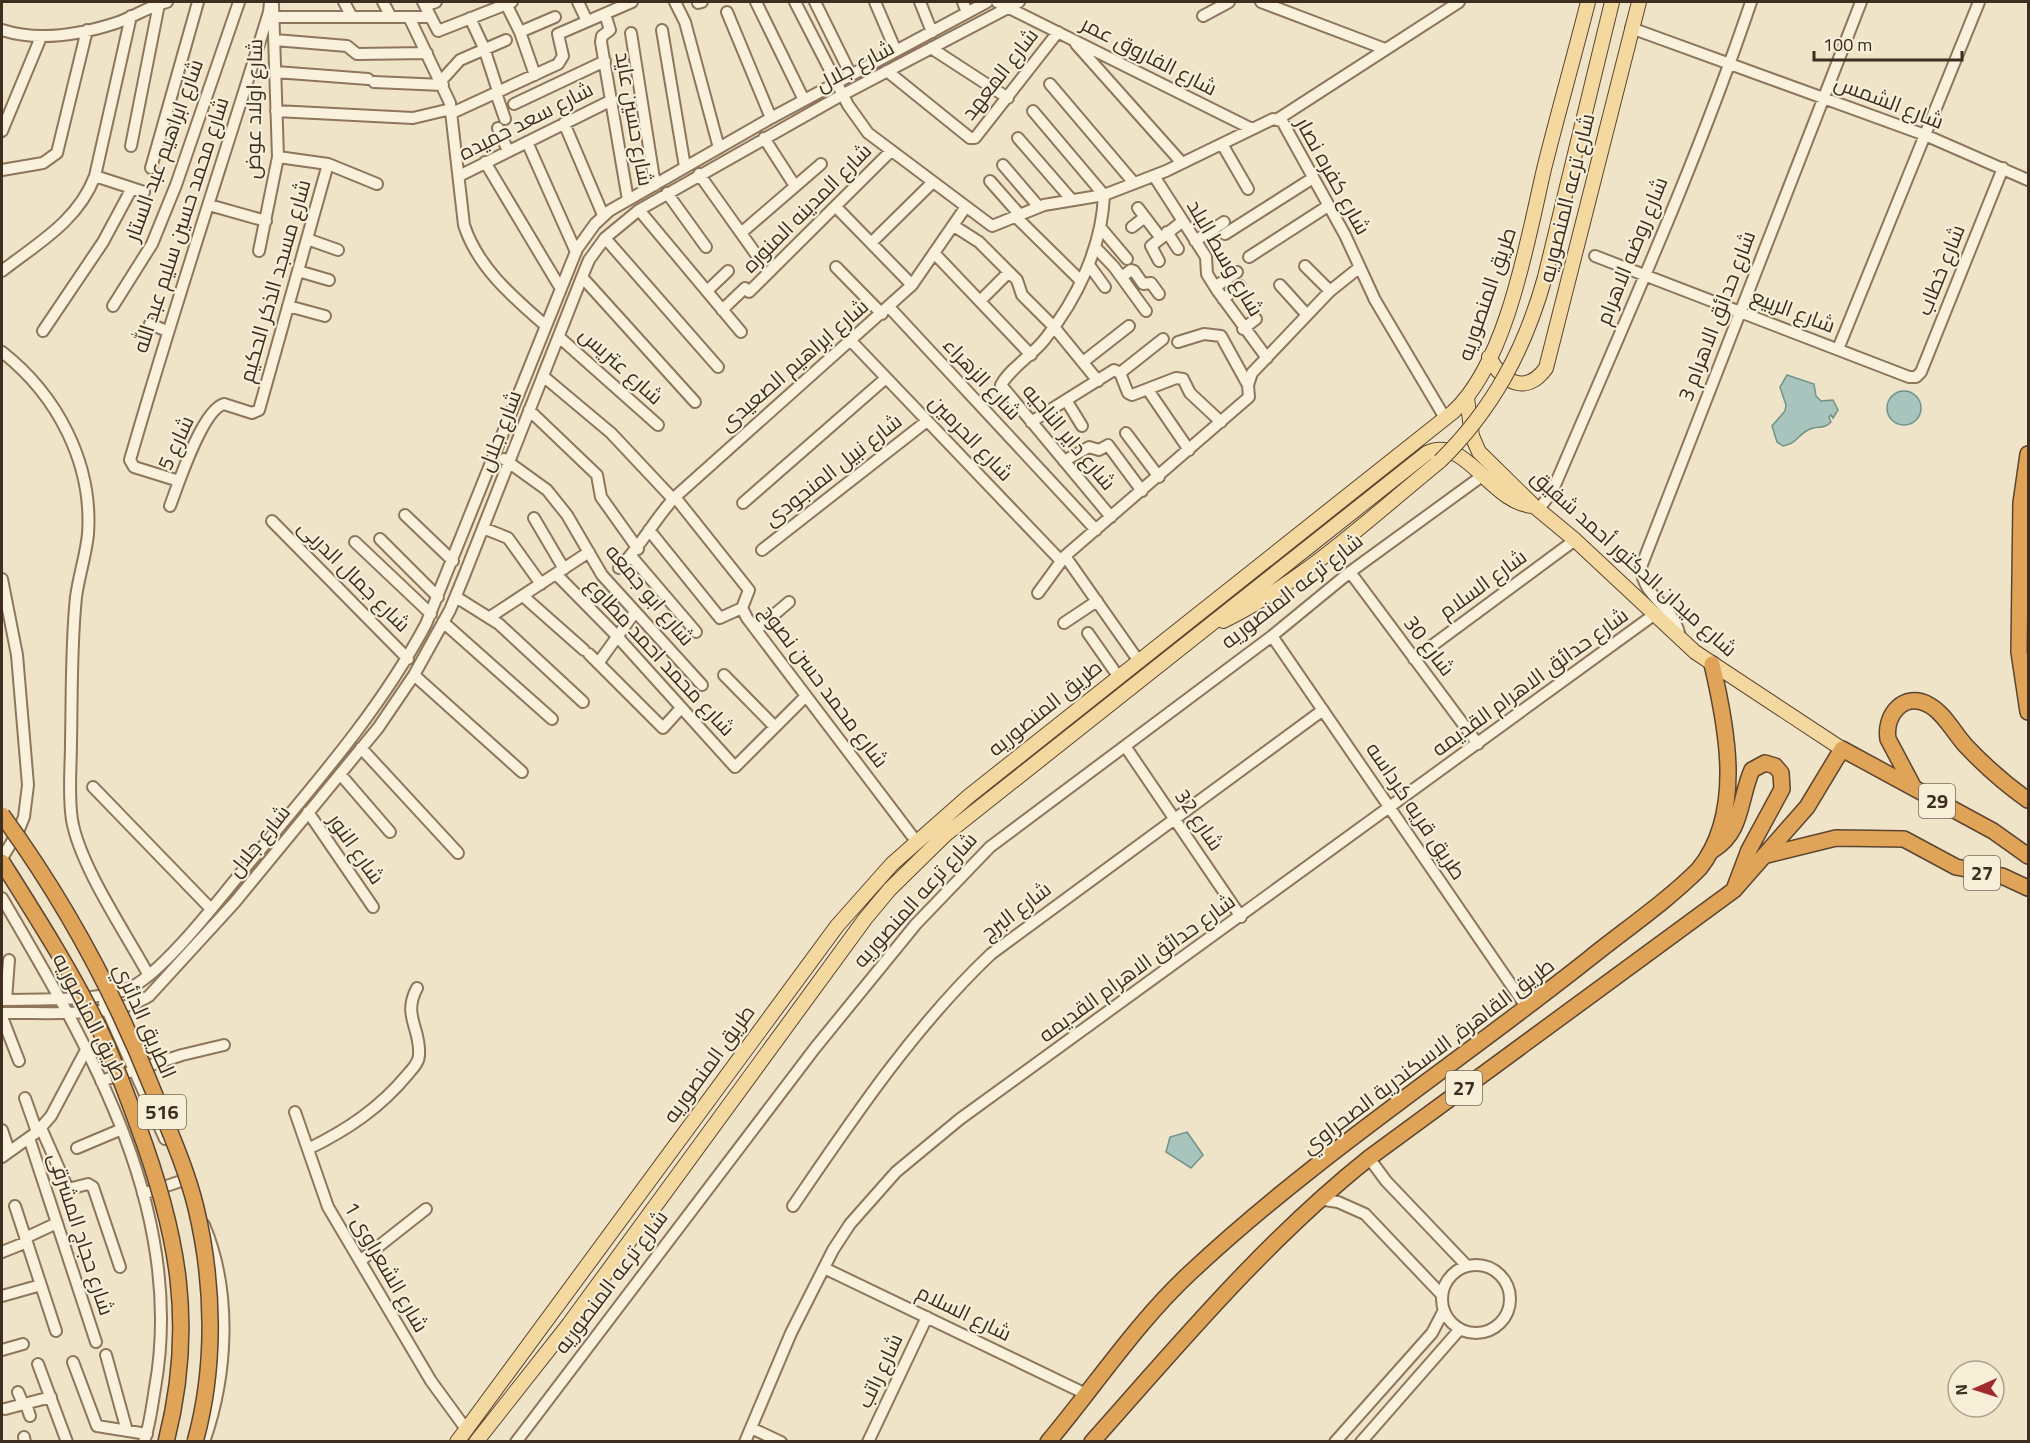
<svg xmlns="http://www.w3.org/2000/svg" width="2030" height="1443" viewBox="0 0 2030 1443" font-family="Georgia,Cairo,serif">
<rect width="100%" height="100%" fill="#f0e4c8"/>
<path fill="#a9c4bc" stroke="#6f938a" stroke-width="1.5" d="M1787,375L1814,384L1816,396L1821,401L1833,400L1838,410L1833,418L1831,415L1829,417L1831,422C1824,430 1816,425 1808,430C1798,435 1796,444 1783,446L1777,442L1772,426L1785,411L1786,405L1780,387Z
M1887 408a17 17 0 1 1 34 0a17 17 0 1 1-34 0Z
M1187,1132L1203,1155L1191,1168L1166,1152L1170,1137Z"/>
<g fill="none" stroke-linecap="round" stroke-linejoin="round">
<g stroke="#8d765c" stroke-width="14">
<path id="minor" d="M344,2L352,17
M383,2L391,17
M423,2L438,31L512,2
M578,2L587,21
M675,2L685,22L719,148
M756,2L804,100
M795,2L848,105L868,133L992,226L1044,205L1104,195L1166,171L1273,119L1282,121L1345,235L1375,300L1445,418
M815,2L851,75
M875,2L896,51
M920,2L932,32
M963,2L967,13
M997,2L1252,129
M1261,2L1385,49
M698,3L702,2
M506,4L520,32L535,75
M425,6L436,2
M727,12L771,118
M605,14L610,30L602,36L601,42L628,200
M1203,16L1229,2
M274,17H431
M409,17L450,103L464,225C478,268 513,297 546,326
M470,18L484,48L498,91
M1631,28L1925,135L2028,180
M2,30C39,42 79,35 116,23C134,17 149,6 167,2
M662,30L685,167
M520,32L555,17
M631,33L655,185
M275,40L347,46L357,54L427,53
M1076,44L1182,163
M931,48L1008,98
M887,71L970,138H975L1058,32
M276,72L368,79
M441,81L460,60L506,40
M374,82L443,85
M1050,84L1134,183
M496,93L505,119
M514,104L605,61
M276,111L413,118L451,109
M1033,111L1104,195
M452,113L558,64L563,56L558,34L632,2
M1278,119L1459,2
M564,123L603,215
M498,128L508,151
M2,131L41,37
M764,138L795,186
M1018,138L1071,199
M527,142L576,252
M1222,144L1248,189
M131,146L159,4
M278,157L328,164L377,184
M485,162L561,289
M1003,165L1039,207
M151,168L198,2
M2,170L43,163L57,153L87,30
M699,174L758,257
M95,176L144,192
M459,176L612,100
M1154,176L1206,257L1207,274L1217,290L1267,358
M990,181L1020,215
M667,193L706,247
M1104,195C1102,247 1077,299 1045,339C1033,355 1010,368 1001,385L1111,517
M209,205L266,221
M836,207L912,285
M1138,208L1160,237
M639,210L741,332
M1016,217L1081,281
M954,226L979,242L1017,280L1022,295L1054,327L1098,381
M1100,227L1127,259
M1132,227L1145,217
M1167,232L1178,249
M741,233L821,164
M1225,234L1313,178
M605,238L718,367
M307,239L338,250
M1195,241L1224,222
M871,243L932,183
M1095,247L1114,267L1146,311
M259,251L278,157L273,5
M935,254L1031,355
M1595,256L1909,377H1916L1921,372L2003,168
M1249,257L1328,206
M1159,261L1151,246L1183,221
M1089,265L1105,287
M1305,266L1330,291
M836,267L882,314
M2,271C38,243 78,221 95,176L131,16
M298,271L329,280
M582,277L695,402
M1122,277L1131,270L1134,271L1143,284L1151,283L1159,294
M1280,285L1307,315
M1215,287L1237,272
M707,291L728,271
M749,292L891,151
M1223,299L1240,286
M980,301L1009,272
M113,306L152,244L176,185L239,2
M288,306L325,316
M889,307L1096,530
M722,310L745,288
M150,324L167,331
M1243,329L1256,319
M43,331L103,242L132,188
M559,337L658,425
M852,342L1061,561
M1838,349L1979,2
M2,352C57,395 93,463 88,534C86,555 79,575 76,597C71,645 72,694 71,742C71,767 68,795 72,820C80,866 125,932 148,974
M1083,362L1129,326
M1120,373L1163,339
M543,376L611,433L673,499
M1248,385L1252,373L1330,291L1360,267
M1148,390L1189,450
M1066,400L1082,426
M529,410L597,475L601,497L638,549
M1031,422L1114,370L1120,373L1128,393L1132,395L1176,378L1183,379L1190,393L1221,422
M1126,433L1159,477
M504,459L547,490L567,515L602,575L702,685
M1064,461L1089,447L1099,450L1108,445L1142,491
M179,481L134,467L130,460C173,310 223,161 269,12L270,2
M675,497L749,590L742,608L747,618L916,841
M743,503L886,378
M170,506C178,485 202,410 224,404L252,413L259,410L328,164
M1538,510L1552,492C1621,330 1695,168 1751,2
M405,515L453,561
M534,518L564,569
M272,521L408,659
M483,528L508,538L541,584
M649,530L720,618L742,608
M380,539L438,597
M355,542L431,614
M762,550L927,421
M631,556L696,632
M1065,556L1138,660
M619,568C641,546 654,520 675,497L912,285L965,208
M1350,572L1478,744
M556,574L615,634L735,767L806,696
M2,579L17,655L28,785L24,817L18,832L2,858
M1038,593L1065,556L1249,397L1248,385L1221,336L1204,334L1178,342
M523,596L584,650
M456,597L499,624L583,702
M490,617L589,552
M443,622L552,719
M1064,623L1097,601
M756,630L789,602
M1088,633L1118,676
M1272,636L1527,1008
M1680,638C1675,605 1643,599 1641,567L1861,2
M589,654L663,728L681,708
M1414,659L1575,540
M599,662L635,612
M414,675L522,772
M724,675L774,726
M1125,746L1241,917
M361,748L458,853
M340,774L390,832
M93,787L211,909
M308,812L373,907
M2,898C88,1045 187,1210 155,1388C152,1406 150,1425 144,1442
M2,1000C36,999 102,1002 132,987C164,970 212,908 236,879C303,797 376,718 426,624L577,249L595,224L609,211L771,118L987,2
M6,1000L9,960
M104,1003L165,1139
M2,1013C44,1012 113,1019 149,996L235,902L378,728L414,675L450,610L464,576L582,277L589,260L605,238L639,210L842,95L1019,2
M2,1017L19,1061
M101,1081L182,1055L224,1045
M25,1098L37,1132
M295,1112L328,1207L431,1381L466,1429
M41,1128L68,1189L88,1184L93,1187L120,1267
M2,1130L9,1151
M29,1138L96,1342
M77,1148L122,1129
M308,1149C347,1130 380,1108 408,1074C412,1069 419,1063 419,1055C421,1028 402,1016 417,988
M2,1157L37,1132L51,1116L87,1048
M1369,1158L1386,1181L1467,1266
M143,1194L184,1180
M1318,1199L1338,1202L1365,1214L1442,1295
M15,1206L56,1331
M793,1206C853,1118 914,1027 991,954L1323,710
M25,1238L57,1223
M2,1252L27,1242
M360,1261L426,1209
M1442 1299a34 34 0 1 1 68 0a34 34 0 1 1-68 0Z
M824,1268L1088,1395
M2,1296L41,1285
M2,1350L23,1344
M106,1355L127,1431
M73,1362L97,1426L147,1434
M38,1364L67,1442
M18,1392L23,1404
M26,1404L30,1416
M5,1409L51,1397
M751,1428L781,1442
M24,1437L25,1442
M204,1442C228,1374 232,1291 204,1225
M516,1442L815,1048L916,924L990,847L1272,636L1350,572L1482,476
M745,1442L791,1333L833,1250L850,1224L896,1172L960,1119L1655,614
M868,1442L927,1317
M1335,1442L1432,1333L1444,1310
M1361,1442L1460,1329"/>
</g>
<g stroke="#5b4430" stroke-width="16">
<path id="major" d="M1545,277L1612,2
M1489,357C1502,382 1526,396 1546,368L1639,2
M1467,398L1472,436L1479,452L1534,506L1575,540L1695,652L1842,749
M1223,621C1303,582 1371,517 1440,461
M457,1442L837,926L892,864L969,796L1453,412C1507,363 1528,238 1544,169C1558,113 1574,57 1588,2
M476,1442L569,1324L865,919L890,889L945,835L1427,453C1465,434 1492,505 1534,506"/>
</g>
<g stroke="#5b4430" stroke-width="18">
<path id="highway" d="M2028,454L2021,503L2019,652L2028,712
M1914,788L1888,739C1884,715 1904,691 1929,705C1944,713 1954,733 1966,746C1985,766 2005,784 2028,800
M1713,850C1743,832 1739,799 1752,770L1765,763L1775,766L1781,773L1782,789L1749,850L1735,887
M1767,855L1836,838L1904,839L1956,867L2002,876L2028,888
M1048,1442C1095,1386 1137,1322 1191,1272C1315,1156 1458,1063 1590,958C1626,929 1666,902 1699,869C1744,813 1727,728 1712,664
M1092,1442C1180,1343 1265,1241 1369,1158L1734,890L1807,807L1842,749L1993,831L2028,856"/>
</g>
<use href="#minor" stroke="#faf1dc" stroke-width="10"/>
<use href="#major" stroke="#f3d9a0" stroke-width="14"/>
<use href="#highway" stroke="#e0a458" stroke-width="15"/>
<g stroke="#5b4430" stroke-width="16" stroke-linecap="butt">
<path id="major-bridge" d="M1440,461C1493,409 1525,349 1545,277"/>
</g>
<g stroke="#5b4430" stroke-width="18" stroke-linecap="butt">
<path id="highway-bridge" d="M2,815C64,900 113,990 152,1088C168,1128 186,1167 196,1208C214,1283 216,1367 195,1442
M2,862C36,916 70,969 98,1026C113,1057 125,1090 137,1123C178,1233 196,1325 166,1442"/>
</g>
<use href="#major-bridge" stroke="#f3d9a0" stroke-width="14"/>
<use href="#highway-bridge" stroke="#e0a458" stroke-width="15"/>
</g>
<g text-anchor="middle" stroke-width="4.5" stroke-linejoin="round" paint-order="stroke">
<g fill="#f7eed8" stroke="#756857" stroke-width="1.5">
<rect x="1919" y="784" width="36" height="34" rx="4.5"/>
<rect x="1964" y="856" width="36" height="34" rx="4.5"/>
<rect x="1446" y="1071" width="36" height="34" rx="4.5"/>
<rect x="138" y="1095" width="48" height="34" rx="4.5"/>
</g>
<g font-size="20" font-weight="bold" fill="#3d2e20">
<text x="1937" y="808">29</text>
<text x="1982" y="880">27</text>
<text x="1464" y="1095">27</text>
<text x="162" y="1119">516</text>
</g>
<g font-size="21" fill="#3d2e20" stroke="#f7eed8">
<text transform="translate(1149 56) rotate(27)" y="7">شارع الفاروق عمر</text>
<text transform="translate(855 66) rotate(-28)" y="7">شارع جلال</text>
<text transform="translate(1000 74) rotate(-52)" y="7">شارع المعهد</text>
<text transform="translate(1889 102) rotate(21)" y="7">شارع الشمس</text>
<text transform="translate(254 109) rotate(-89)" y="7">شارع اولاد عوض</text>
<text transform="translate(634 119) rotate(80)" y="7">شارع حسين عايد</text>
<text transform="translate(526 121) rotate(-27)" y="7">شارع سعد حميده</text>
<text transform="translate(164 150) rotate(-70)" y="7">شارع ابراهيم عبد الستار</text>
<text transform="translate(1333 176) rotate(61)" y="7">شارع كفره نصار</text>
<text transform="translate(1567 198) rotate(-76)" y="7">شارع ترعه المنصوريه</text>
<text transform="translate(807 208) rotate(-45)" y="7">شارع المدينه المنوره</text>
<text transform="translate(181 225) rotate(-72)" y="7">شارع محمد حسين سليم عبد الله</text>
<text transform="translate(1632 251) rotate(-68)" y="7">شارع روضه الاهرام</text>
<text transform="translate(1225 258) rotate(60)" y="7">شارع وسط البلد</text>
<text transform="translate(1941 270) rotate(-68)" y="7">شارع خطاب</text>
<text transform="translate(275 281) rotate(-74)" y="7">شارع مسجد الذكر الحكيم</text>
<text transform="translate(1487 294) rotate(-71)" y="7">طريق المنصوريه</text>
<text transform="translate(1793 311) rotate(21)" y="7">شارع الربيع</text>
<text transform="translate(1717 316) rotate(-69)" y="7">شارع حدائق الاهرام 3</text>
<text transform="translate(794 365) rotate(-41)" y="7">شارع ابراهيم الصعيدى</text>
<text transform="translate(621 366) rotate(42)" y="7">شارع عتريس</text>
<text transform="translate(982 379) rotate(47)" y="7">شارع الزهراء</text>
<text transform="translate(500 431) rotate(-69)" y="7">شارع جلال</text>
<text transform="translate(1069 437) rotate(50)" y="7">شارع داير الناحيه</text>
<text transform="translate(971 438) rotate(46)" y="7">شارع الحرمين</text>
<text transform="translate(176 443) rotate(-65)" y="7">شارع 5</text>
<text transform="translate(833 470) rotate(-38)" y="7">شارع نبيل المنجودى</text>
<text transform="translate(1634 563) rotate(42)" y="7">شارع ميدان الدكتور أحمد شفيق</text>
<text transform="translate(354 576) rotate(45)" y="7">شارع جمال الدربى</text>
<text transform="translate(1483 584) rotate(-36)" y="7">شارع السلام</text>
<text transform="translate(1292 591) rotate(-38)" y="7">شارع ترعه المنصوريه</text>
<text transform="translate(650 595) rotate(50)" y="7">شارع ابو جمعه</text>
<text transform="translate(1429 646) rotate(53)" y="7">شارع 30</text>
<text transform="translate(660 657) rotate(47)" y="7">شارع محمد احمد مطاوع</text>
<text transform="translate(1530 682) rotate(-36)" y="7">شارع حدائق الاهرام القديمه</text>
<text transform="translate(824 686) rotate(53)" y="7">شارع محمد حسن نصوح</text>
<text transform="translate(1045 708) rotate(-39)" y="7">طريق المنصوريه</text>
<text transform="translate(1416 811) rotate(56)" y="7">طريق قريه كرداسه</text>
<text transform="translate(1199 820) rotate(56)" y="7">شارع 32</text>
<text transform="translate(259 841) rotate(-51)" y="7">شارع جلال</text>
<text transform="translate(356 849) rotate(55)" y="7">شارع النور</text>
<text transform="translate(915 900) rotate(-48)" y="7">شارع ترعه المنصوريه</text>
<text transform="translate(1016 911) rotate(-37)" y="7">شارع البرج</text>
<text transform="translate(1137 968) rotate(-36)" y="7">شارع حدائق الاهرام القديمه</text>
<text transform="translate(90 1017) rotate(63)" y="7">طريق المنصوريه</text>
<text transform="translate(145 1021) rotate(66)" y="7">الطريق الدائري</text>
<text transform="translate(1428 1056) rotate(-37)" y="7">طريق القاهرة, الاسكندرية الصحراوي</text>
<text transform="translate(709 1064) rotate(-54)" y="7">طريق المنصوريه</text>
<text transform="translate(81 1234) rotate(72)" y="7">شارع حجاج المشرقى</text>
<text transform="translate(386 1267) rotate(60)" y="7">شارع الشعراوى 1</text>
<text transform="translate(611 1282) rotate(-53)" y="7">شارع ترعه المنصوريه</text>
<text transform="translate(964 1313) rotate(26)" y="7">شارع السلام</text>
<text transform="translate(880 1371) rotate(-65)" y="7">شارع راتب</text>
</g>
</g>
<rect width="2030" height="1443" fill="none" stroke="#3d2e20" stroke-width="6"/>
<g transform="translate(1976 1389) rotate(267)"><circle r="28" fill="#f7eed8" stroke="#ada18e" stroke-width="1.5"/>
<path d="M0-4.5L10 22L0 15L-10 22Z" fill="#9e2a2b"/>
<text y="-9" font-size="16" font-weight="bold" text-anchor="middle" fill="#3d2e20">N</text>
</g>
<path d="M1814 51v9h148v-9" fill="none" stroke="#3d2e20" stroke-width="3"/>
<text x="1823" y="51" font-size="18" fill="#3d2e20" stroke="#f7eed8" stroke-width="4.5" paint-order="stroke">100 m</text>
</svg>
